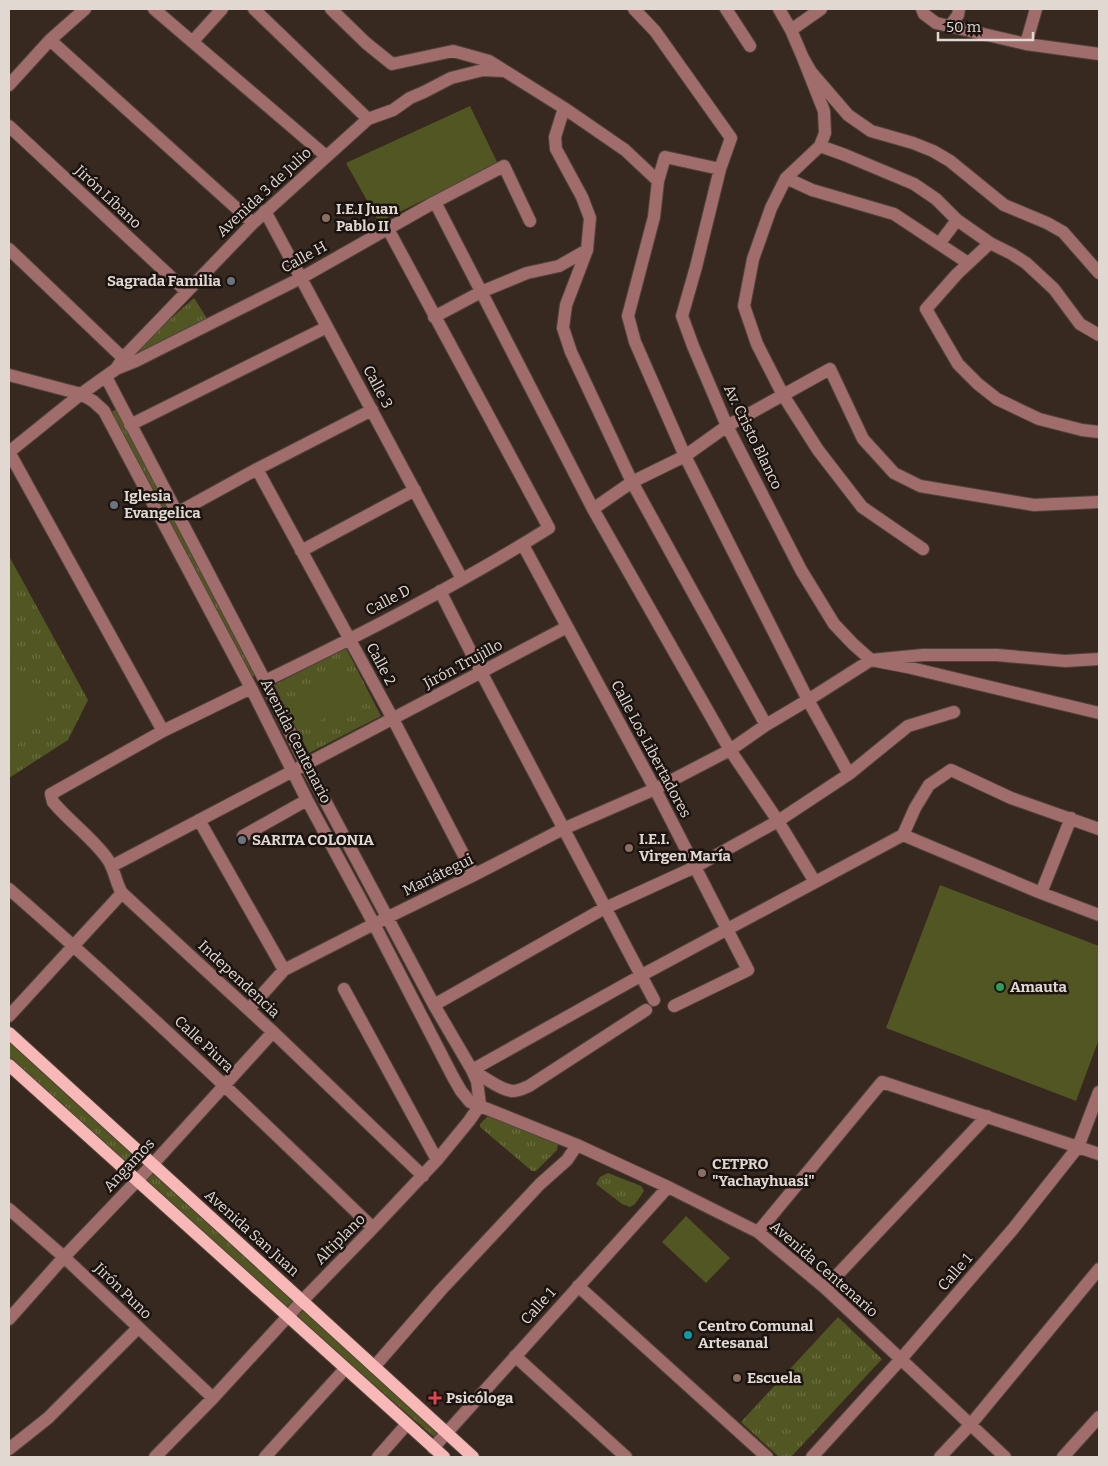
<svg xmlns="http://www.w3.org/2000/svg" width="1108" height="1466" viewBox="0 0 1108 1466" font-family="Bitter,serif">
<defs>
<pattern id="grass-tufts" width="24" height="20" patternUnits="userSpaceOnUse" patternTransform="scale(1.25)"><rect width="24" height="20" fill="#515622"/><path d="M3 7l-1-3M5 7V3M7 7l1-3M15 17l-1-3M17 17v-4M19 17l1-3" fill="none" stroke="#6a6e41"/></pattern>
</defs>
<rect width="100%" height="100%" fill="#372920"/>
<path fill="url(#grass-tufts)" d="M194,298L208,320L135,355L133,352Z
M117,409L259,674L251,677L109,413Z
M9,556L88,700L68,740L9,778Z
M346,648L381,716L309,753L274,685Z
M9,1042L141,1161V1164L134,1170L9,1059Z
M488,1116H494L553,1139L558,1144L557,1150L536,1171H532L480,1127V1124Z
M152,1171L294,1300L287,1306L283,1305L146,1180V1176Z
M608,1173L641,1186L644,1191L635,1204L630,1207L622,1204L596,1184L600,1177Z
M304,1310L439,1431L434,1437L299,1319L298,1315Z
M838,1317L882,1359L791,1457H779L741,1422Z"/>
<path fill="#515622" d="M470,106L498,164L379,222L346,163Z
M9,661L55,703L9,754Z
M346,673L360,699L310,726L296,700Z
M940,885L1099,946V1039L1076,1101L886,1028Z
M686,1216L730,1258L706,1283L662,1242Z"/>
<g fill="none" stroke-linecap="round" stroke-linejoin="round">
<g stroke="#52453c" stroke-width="14">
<path id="minor" d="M154,9L326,156
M254,9L368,119
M331,9L366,43L392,64L453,51L489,61L564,108L555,137L556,149L582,197L590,218L587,250L566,305L563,328L571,352L632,482L766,725
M634,9L655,31L731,138L720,169L696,267L682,316L693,346L727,426L801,570L834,624L853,644L871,660L923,655H997L1065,661L1099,659
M726,9L750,46
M779,9L791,30L803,58L811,72L848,115L871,131L913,143L933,151L950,161L1004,205L1047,223L1063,232L1099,273
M922,9L924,14L936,23L1026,44L1099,54
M950,26L958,15L959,9
M791,30L821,9
M50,40L253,223
M193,41L222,9
M1026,44L1036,9
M803,58L824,111L825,133L820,146L786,178L771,208L753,259L744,306L757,344L783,395L818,450L862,507L923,549
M9,85L50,40L85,9
M564,108L625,150L658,181
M9,126L186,291
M820,146L845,155L914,184L936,199L957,220L977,234L990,243L1012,254L1026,263L1054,289L1080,324L1099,335
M720,169L665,157L658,181L654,217L628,316L635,342L685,456L808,700L849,774
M786,178L812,190L894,214L968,263
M435,202L593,509L730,750L778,821L815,882
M265,211L462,579
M990,243L957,274L926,309L958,364L978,384L997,399L1039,419L1082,430L1099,432
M939,244L957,220
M9,249L123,358
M434,317L481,292L527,273L559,266L587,250
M116,369L136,361L301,278L435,202L504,166L530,221
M9,375L81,394L93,401L104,411L251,688L307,800L374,924L453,1077L461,1091L470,1102L577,1145L668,1187L758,1232L825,1288L1005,1457
M106,377L265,681L306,765L434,1005L472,1070L477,1081L480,1105L469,1121L437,1160L373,1228L302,1301L213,1398L155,1457
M130,425L327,327
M9,452L81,394L116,369L123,358L253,223L368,119L393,110L410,98L424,92L451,78L483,70L503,71
M9,452L163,731
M257,469L393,719L474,875
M593,509L632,482L685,456L727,426L830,369L863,439L894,473L920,486L1034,505L1099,502
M177,513L257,469L372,410
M523,545L655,789L748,970L674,1006
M301,551L415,490
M440,591L481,672L654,1000
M265,681C362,634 458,585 549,528L388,229
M251,688L163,731L51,794L53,802C70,822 91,837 106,857C115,868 115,882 122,893L273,1032L423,1176
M199,820L284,970
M903,835L915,808L929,785L951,770L1011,798L1099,829
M243,836L307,800
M112,866L567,627
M9,889C134,998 254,1113 373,1228
M1041,893L1071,818
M344,989L437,1160
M434,1005L603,909L695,867L778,821L849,774L908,726L954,712
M249,1009L284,970L374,924L474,875L563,829L655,789L730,750L766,725L808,700L871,660L907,667L1099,713
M646,1010L529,1086C524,1088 518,1091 513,1091C502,1091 482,1076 472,1070L642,975L903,835L1041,893L1099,915
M9,1016L122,893
M9,1209L64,1257L213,1398
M758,1232L882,1082L1099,1154
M578,1286L767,1457
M825,1288L987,1116
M9,1319L64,1257L152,1165L273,1032
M515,1356L626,1457
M374,1367L441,1290L540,1184L567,1160L577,1145
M433,1448L668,1187
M9,1449L48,1418L138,1328
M265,1457L345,1369
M378,1457L407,1424
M812,1457L901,1359L1013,1229L1078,1147L1099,1092
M940,1457L971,1424L1099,1269
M1063,1457L1099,1417"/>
</g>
<g stroke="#52453c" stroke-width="14">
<path id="major" d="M9,1033L473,1457
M9,1065L444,1457"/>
</g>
<use href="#minor" stroke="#a06c6c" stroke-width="12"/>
<use href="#major" stroke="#f9b8b8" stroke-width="12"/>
</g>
<g fill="#8d6e63" stroke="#1a130f" stroke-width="2">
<circle cx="326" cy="218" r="5"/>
<circle cx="629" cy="848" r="5"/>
<circle cx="702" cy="1173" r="5"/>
<circle cx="737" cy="1378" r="5"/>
</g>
<g fill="#6b7280" stroke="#1a130f" stroke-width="2">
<circle cx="231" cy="281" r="5"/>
<circle cx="114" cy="505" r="5"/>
<circle cx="242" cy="840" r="5"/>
</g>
<circle fill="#2e9e5b" stroke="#1a130f" stroke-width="2" cx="1000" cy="987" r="5"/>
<circle fill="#0f9aa8" stroke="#1a130f" stroke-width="2" cx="688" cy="1335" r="5"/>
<path fill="#e0444e" stroke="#1a130f" stroke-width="2" d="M432.5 1390.5h5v5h5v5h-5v5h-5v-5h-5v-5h5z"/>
<g text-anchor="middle" stroke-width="5" stroke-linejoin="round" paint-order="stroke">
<g font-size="15" fill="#e1d8d1" stroke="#1a130f">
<text transform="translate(264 192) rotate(-43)" y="5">Avenida 3 de Julio</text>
<text transform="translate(108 197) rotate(43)" y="5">Jirón Líbano</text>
<text transform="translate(304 257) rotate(-29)" y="5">Calle H</text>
<text transform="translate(378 387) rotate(62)" y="5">Calle 3</text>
<text transform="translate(753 437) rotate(64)" y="5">Av. Cristo Blanco</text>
<text transform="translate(388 600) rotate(-28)" y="5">Calle D</text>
<text transform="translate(381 664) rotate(62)" y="5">Calle 2</text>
<text transform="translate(463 664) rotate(-28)" y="5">Jirón Trujillo</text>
<text transform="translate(296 741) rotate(63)" y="5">Avenida Centenario</text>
<text transform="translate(651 749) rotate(62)" y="5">Calle Los Libertadores</text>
<text transform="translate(438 875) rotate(-26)" y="5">Mariátegui</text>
<text transform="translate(239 979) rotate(43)" y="5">Independencia</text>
<text transform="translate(204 1044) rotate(43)" y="5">Calle Piura</text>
<text transform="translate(129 1165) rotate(-47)" y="5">Angamos</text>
<text transform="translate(252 1233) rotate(42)" y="5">Avenida San Juan</text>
<text transform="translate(340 1239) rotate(-45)" y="5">Altiplano</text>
<text transform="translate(824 1269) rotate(41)" y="5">Avenida Centenario</text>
<text transform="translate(955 1272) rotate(-49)" y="5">Calle 1</text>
<text transform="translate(123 1291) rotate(44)" y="5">Jirón Puno</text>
<text transform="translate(538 1306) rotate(-48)" y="5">Calle 1</text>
</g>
<g font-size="15" font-weight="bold" fill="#e1d8d1" stroke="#1a130f" text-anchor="start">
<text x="336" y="214">I.E.I Juan<tspan x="336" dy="17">Pablo II</tspan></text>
<text x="221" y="286" text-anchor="end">Sagrada Familia</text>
<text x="124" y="501">Iglesia<tspan x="124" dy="17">Evangelica</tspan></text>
<text x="639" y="844">I.E.I.<tspan x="639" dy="17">Virgen María</tspan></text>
<text x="252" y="845">SARITA COLONIA</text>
<text x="1010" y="992">Amauta</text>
<text x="712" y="1169">CETPRO<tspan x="712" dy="17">"Yachayhuasi"</tspan></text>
<text x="698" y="1331">Centro Comunal<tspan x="698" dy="17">Artesanal</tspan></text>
<text x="747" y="1383">Escuela</text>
<text x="446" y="1403">Psicóloga</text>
</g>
</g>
<rect width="1108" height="1466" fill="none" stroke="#e1d8d1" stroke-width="20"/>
<path d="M938 32v8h95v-8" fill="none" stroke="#e1d8d1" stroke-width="2.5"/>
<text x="946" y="32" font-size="15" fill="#e1d8d1" stroke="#1a130f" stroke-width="4" paint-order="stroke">50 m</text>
</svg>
